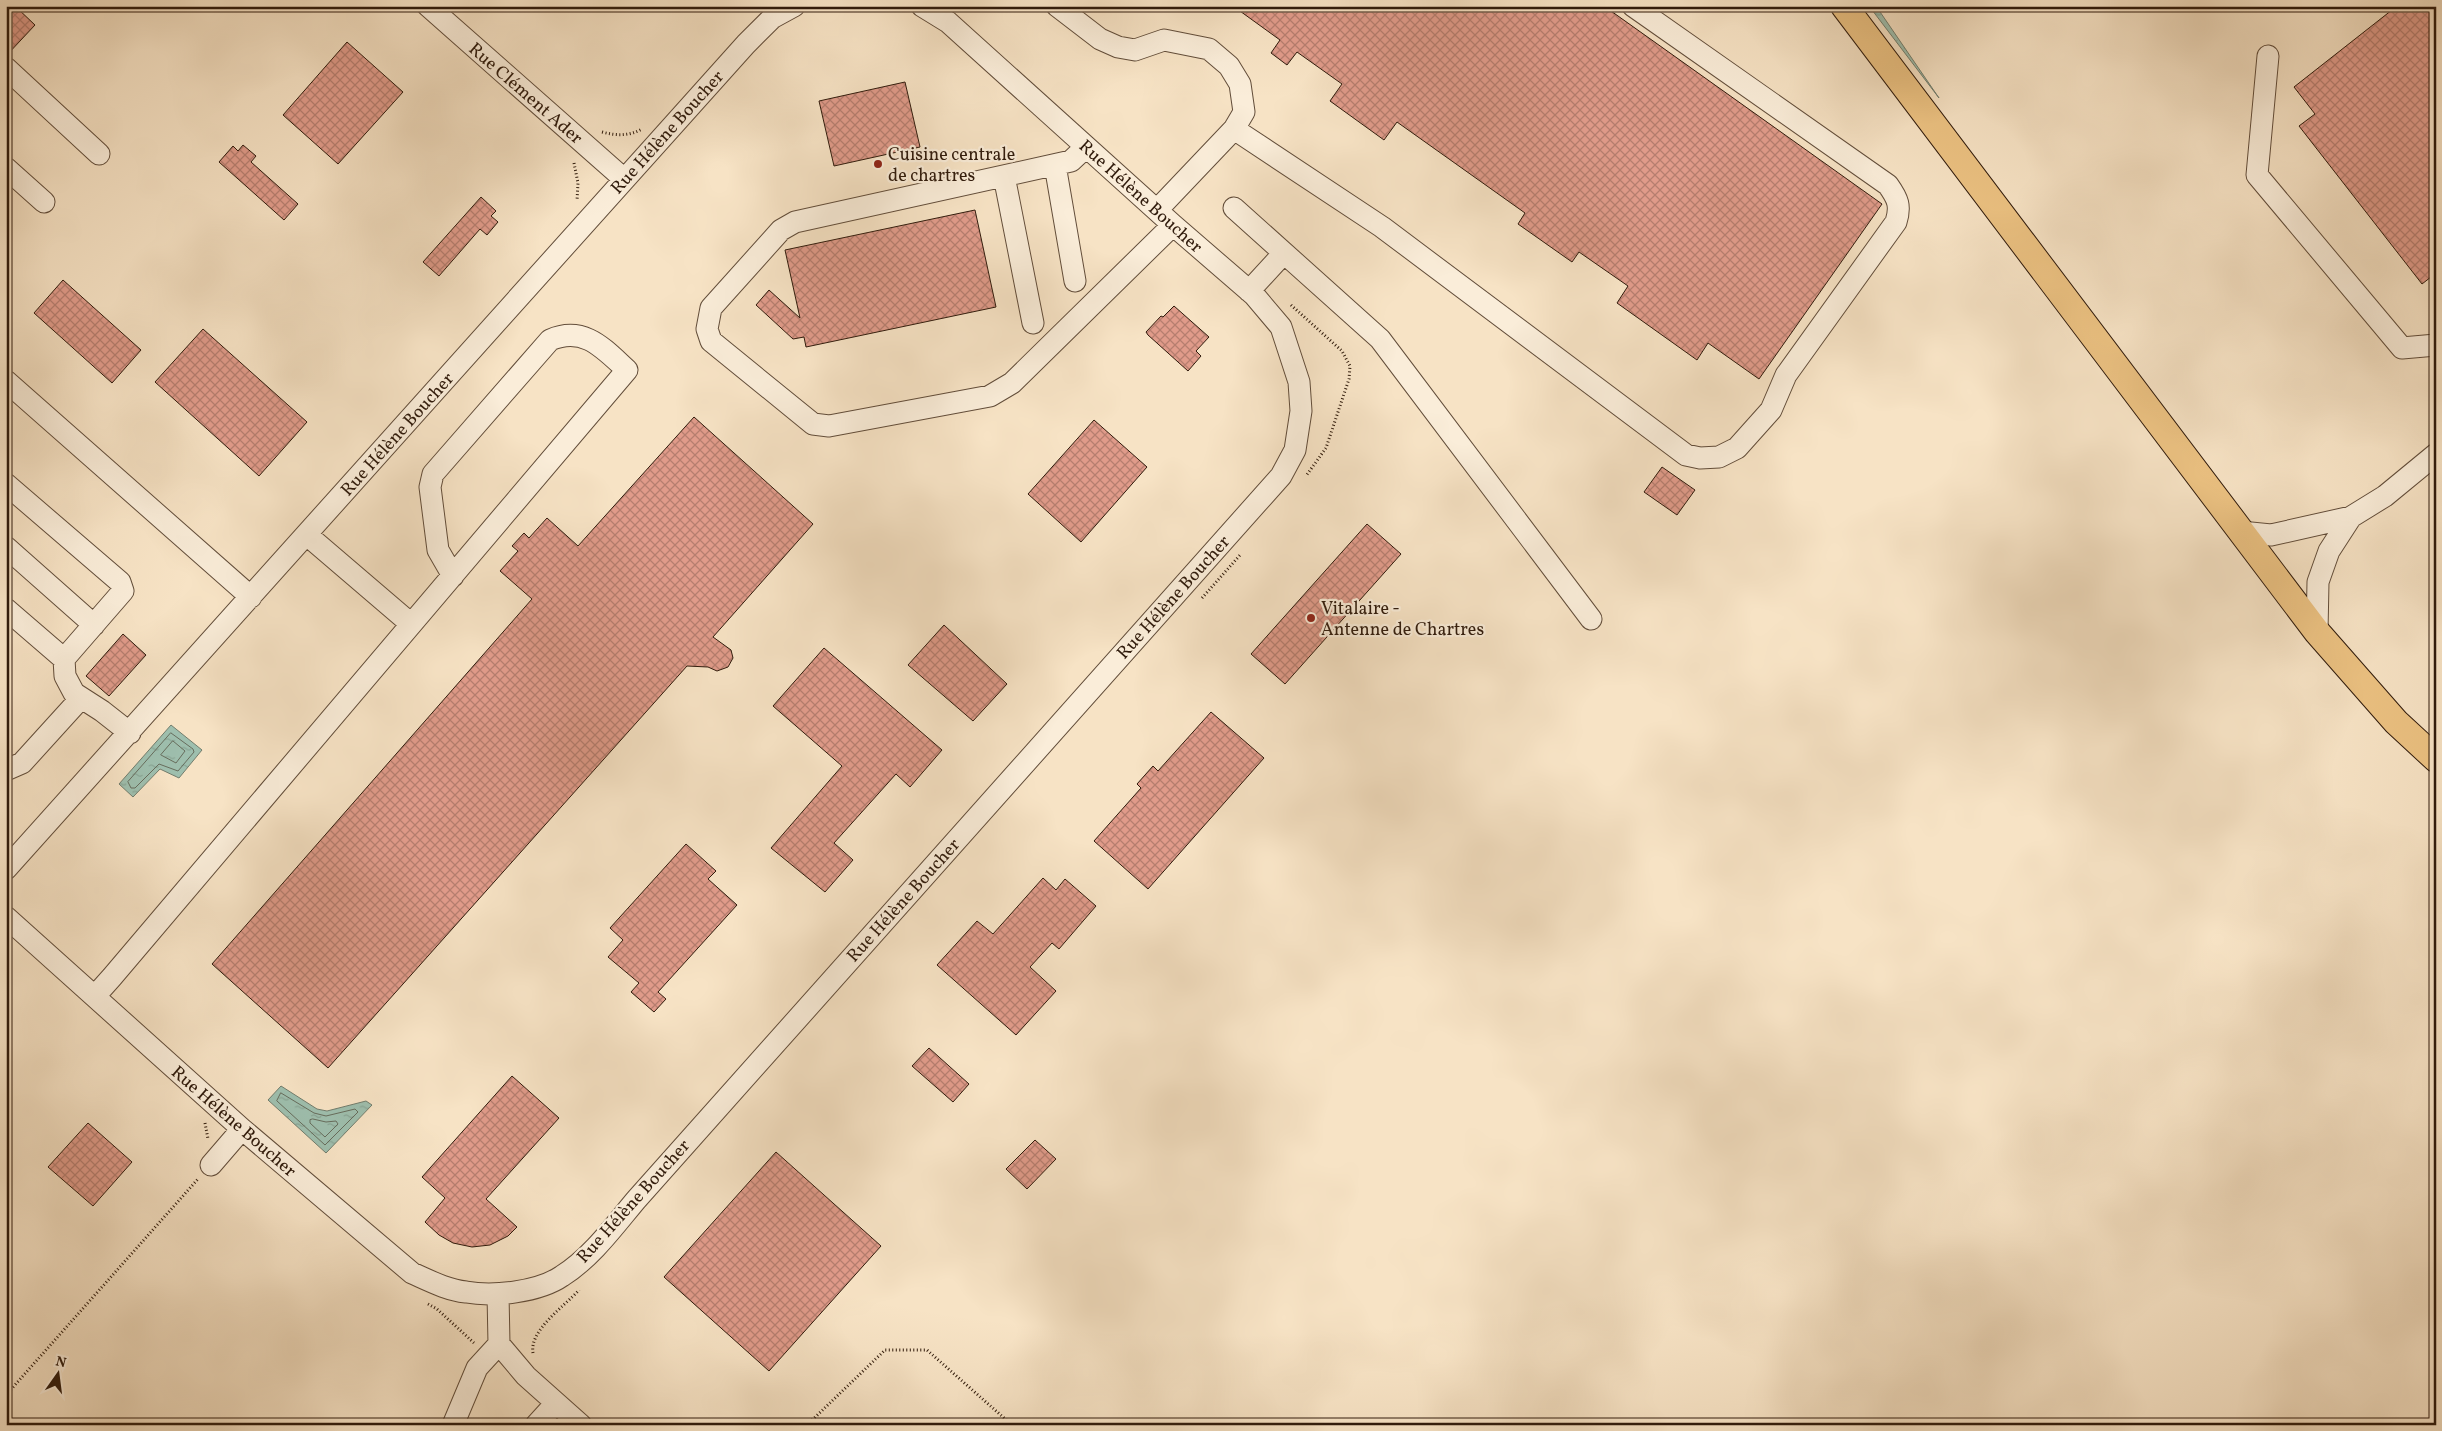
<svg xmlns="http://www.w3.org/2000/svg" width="2442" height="1431" viewBox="0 0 2442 1431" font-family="Vollkorn,serif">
<defs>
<pattern id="water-ripples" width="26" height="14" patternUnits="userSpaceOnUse" patternTransform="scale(1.25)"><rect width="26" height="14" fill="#9ebfae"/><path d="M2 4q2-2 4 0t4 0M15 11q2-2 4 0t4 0" fill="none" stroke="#88a494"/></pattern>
<pattern id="building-cross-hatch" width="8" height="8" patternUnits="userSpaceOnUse" patternTransform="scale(1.25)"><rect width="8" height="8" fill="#e09b8a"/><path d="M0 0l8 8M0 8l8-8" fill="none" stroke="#b67e6f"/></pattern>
</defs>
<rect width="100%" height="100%" fill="#f7e3c5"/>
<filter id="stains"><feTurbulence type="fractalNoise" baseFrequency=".004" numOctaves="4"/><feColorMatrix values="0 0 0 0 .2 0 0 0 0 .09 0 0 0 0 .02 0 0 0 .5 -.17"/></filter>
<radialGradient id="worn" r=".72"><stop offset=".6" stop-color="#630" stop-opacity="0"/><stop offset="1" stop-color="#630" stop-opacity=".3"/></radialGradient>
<path fill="url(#water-ripples)" stroke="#727d6d" d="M1869,6H1876L1939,98Z
M171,725L202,750L179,778L160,769L133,797L119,784Z
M281,1086L317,1109L327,1111L366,1101L372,1105L326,1153L268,1100Z"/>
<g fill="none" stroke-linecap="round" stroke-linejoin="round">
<path stroke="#676d5d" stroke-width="1" d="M171,733L193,749L194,752L178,771L159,764L135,788H131L128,782Z
M173,741L185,751L176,763L161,755Z
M281,1093L314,1113L326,1116L355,1109L358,1112L325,1145L277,1101Z
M313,1119L326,1122L336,1121L338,1124L325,1137L310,1123V1120Z"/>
</g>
<path fill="url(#building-cross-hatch)" stroke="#301b0c" d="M6,6H15L35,25L6,56Z
M1233,6H1604L1882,204L1759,379L1708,343L1697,360L1617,303L1628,286L1579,252L1572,262L1518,224L1525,213L1397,122L1384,140L1330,101L1342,84L1297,52L1287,65L1271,53L1280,40Z
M2397,6H2436V273L2422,284L2299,126L2315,114L2294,87Z
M347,42L403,92L338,164L283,115Z
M905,82L920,147L834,166L819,101Z
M243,145L256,156L251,162L298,204L284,220L219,162L233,146L238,151Z
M481,197L496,211L491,216L498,222L487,235L480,229L439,276L423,262Z
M975,210L996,307L806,347L804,337L793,339L756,305L769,290L800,318L785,250Z
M63,280L141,350L112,383L34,313Z
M1174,306L1209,337L1196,351L1201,356L1188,371L1148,335L1146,332L1161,316L1163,317Z
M203,329L307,422L259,476L155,382Z
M694,417L813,524L713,637L731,650L733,658L728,667L717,671L708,667L687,666L328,1068L212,964L532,599L500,571L518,551L512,546L524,533L529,538L547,518L578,546Z
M1094,420L1147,467L1081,542L1028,494Z
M1662,467L1695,490L1677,515L1644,492Z
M1367,524L1401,554L1285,684L1251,654Z
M944,625L1007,684L973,721L908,665Z
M123,634L146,655L109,696L86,676Z
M824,648L942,750L910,787L896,774L834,843L853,860L825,892L771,848L842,766L773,706Z
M1211,712L1264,758L1148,889L1094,841L1141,788L1137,784L1153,766L1158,771Z
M686,844L716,871L708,879L737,905L658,992L666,999L654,1012L631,992L639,983L608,957L623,940L610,928Z
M1043,878L1056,890L1065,879L1096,906L1059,949L1052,943L1030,967L1056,991L1016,1035L937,965L977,921L993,934Z
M929,1048L969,1084L953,1102L912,1066Z
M512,1076L559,1118L486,1199L517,1227L508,1236L490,1245L472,1247L453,1243L439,1235L425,1222L445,1198L422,1177Z
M88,1123L132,1162L93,1206L48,1167Z
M1035,1140L1056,1159L1027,1189L1006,1169Z
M776,1152L881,1246L769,1371L664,1277Z"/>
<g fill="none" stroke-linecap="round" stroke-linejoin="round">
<g stroke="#624d3a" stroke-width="23">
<path id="minor" d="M428,6L624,179
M1057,6L1100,39L1118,47L1135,50L1164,40L1209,49L1229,66L1240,84L1244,112L1234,129L1157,210
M2268,56L2257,175L2402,348L2436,345
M6,68L99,154
M1234,129L1382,227L1686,455L1700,458L1719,457L1737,448L1771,410L1786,375L1896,222C1901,206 1898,199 1888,185L1633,6
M1086,147L1071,161L795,222L781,230L711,308L707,329L711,341L813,424L829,426L990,396L1012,383L1173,225
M1055,165L1075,281
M6,168L44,202
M1004,176L1033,323
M1234,208L1380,339L1591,619
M1249,291L1284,253
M6,381L251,597
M6,484L120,582L123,591L64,659
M2351,517L2385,496L2436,454
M2241,532L2271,535L2351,517L2329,551L2318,582L2317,632
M307,535L411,624
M6,547L94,625
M6,609L64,659L65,676L74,693L102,711L130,733
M6,770L22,763L81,698
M6,869L746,44L772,18L794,6
M6,917L242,1129L412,1273C430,1281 447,1290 466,1292C493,1297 539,1292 562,1276C591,1258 615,1225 636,1200L1281,476L1295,450L1301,411L1299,382L1281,327L1254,295L1173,225L948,22L922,6
M95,996L112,977L627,370C604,349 584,325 550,340L433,474L430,487L438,550L453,576
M211,1165L242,1129
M498,1294L499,1344L526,1376L581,1425
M453,1425L477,1368L499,1344
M536,1425L556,1403"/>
</g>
<g stroke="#301b0c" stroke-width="28">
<path id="major" d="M1844,6L2317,632L2396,722L2436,759"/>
</g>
<path stroke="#301b0c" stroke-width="3" stroke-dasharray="1 2.5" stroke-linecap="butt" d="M602,132C617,136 629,136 642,129
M574,163L578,183L577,201
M1291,305L1342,351L1350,366L1349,379L1326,448L1306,476
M1202,598L1241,554
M205,1123L208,1139
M428,1304L437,1309L474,1343
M533,1353C529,1330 565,1306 579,1290
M6,1395L198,1179
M807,1425L885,1350H927L1012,1425"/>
<use href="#minor" stroke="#faedd9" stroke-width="21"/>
<use href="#major" stroke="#ecc282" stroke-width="26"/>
</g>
<g fill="#8f2418" stroke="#faedd9" stroke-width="2">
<circle cx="878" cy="164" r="5"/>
<circle cx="1311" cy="618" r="5"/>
</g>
<g text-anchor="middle" stroke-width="4.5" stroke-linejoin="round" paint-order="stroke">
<g font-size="18" fill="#301b0c" stroke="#faedd9">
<text transform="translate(526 93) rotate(41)" y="6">Rue Clément Ader</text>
<text transform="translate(667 132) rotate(-48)" y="6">Rue Hélène Boucher</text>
<text transform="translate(1141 196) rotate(42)" y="6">Rue Hélène Boucher</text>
<text transform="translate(397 434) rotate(-48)" y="6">Rue Hélène Boucher</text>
<text transform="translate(1173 597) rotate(-48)" y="6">Rue Hélène Boucher</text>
<text transform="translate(903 900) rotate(-48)" y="6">Rue Hélène Boucher</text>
<text transform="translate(234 1121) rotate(41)" y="6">Rue Hélène Boucher</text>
<text transform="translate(633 1201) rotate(-48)" y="6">Rue Hélène Boucher</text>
</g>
<g font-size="18" fill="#301b0c" stroke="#faedd9" text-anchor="start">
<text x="888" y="160">Cuisine centrale<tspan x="888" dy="21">de chartres</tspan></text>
<text x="1321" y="614">Vitalaire -<tspan x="1321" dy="21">Antenne de Chartres</tspan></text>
</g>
</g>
<rect width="2442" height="1431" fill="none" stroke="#f7e3c5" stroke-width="25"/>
<rect x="8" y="8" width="2427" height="1416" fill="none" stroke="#301b0c" stroke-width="2.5"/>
<rect x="12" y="12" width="2417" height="1406" fill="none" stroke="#301b0c"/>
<g transform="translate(58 1374) rotate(14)" stroke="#faedd9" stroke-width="4" paint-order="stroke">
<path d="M0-4L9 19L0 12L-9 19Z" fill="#301b0c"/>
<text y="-8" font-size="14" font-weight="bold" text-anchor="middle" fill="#301b0c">N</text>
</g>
<rect width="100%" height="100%" filter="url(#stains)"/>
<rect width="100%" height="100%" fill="url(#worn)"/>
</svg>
